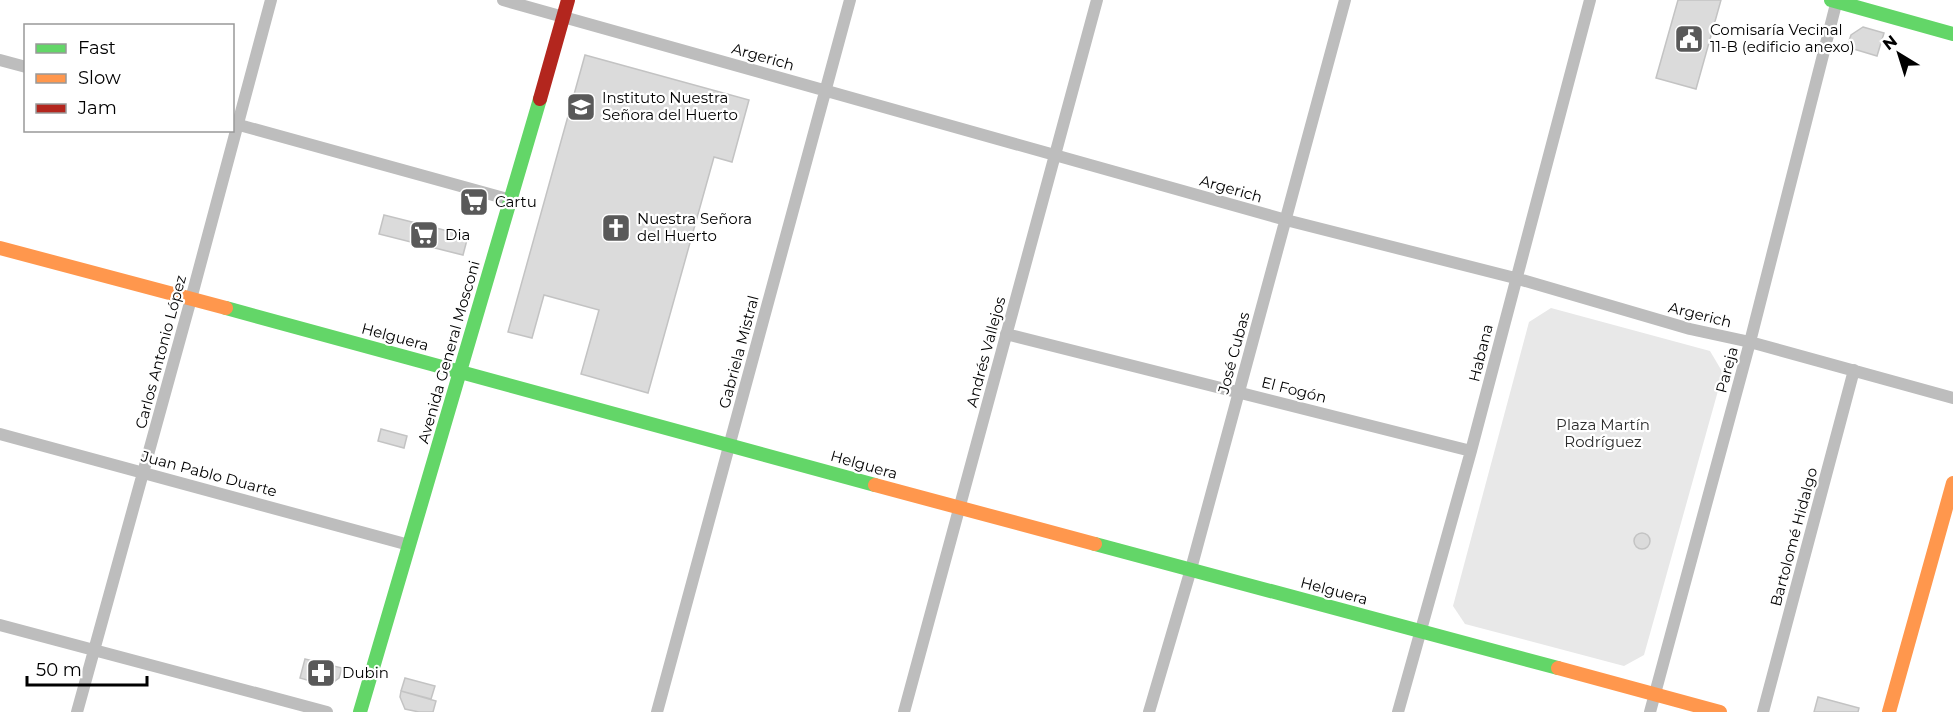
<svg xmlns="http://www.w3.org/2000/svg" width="1953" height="712" viewBox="0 0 1953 712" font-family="Montserrat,sans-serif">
<rect width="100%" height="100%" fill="#fff"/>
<path fill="#e8e8e8" d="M1551,308L1710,351L1723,373L1644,655L1624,666L1465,624L1453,606L1529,322Z"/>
<path fill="#dbdbdb" stroke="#c3c3c3" stroke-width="1.5" d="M1678,0H1721L1696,89L1656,78Z
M1863,27L1884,33L1877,56L1847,47L1851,35Z
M585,55L749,100L732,162L714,157L648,393L581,374L599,310L544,295L532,338L508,332Z
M384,215L468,236L463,255L379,234Z
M381,429L407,436L404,448L378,441Z
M1634 541a8 8 0 1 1 16 0a8 8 0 1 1-16 0Z
M305,659L342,668L339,678L328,686L300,678Z
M405,678L435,686L431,699L401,691Z
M401,691L436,701L433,712H419L405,709L400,697Z
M1818,697L1859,708L1858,712H1814Z"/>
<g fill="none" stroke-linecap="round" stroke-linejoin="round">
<path stroke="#bdbdbd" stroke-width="12" d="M503,0L1286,220L1515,278L1690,329L1750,342L1953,398
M0,60L26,67
M232,123L511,200
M1006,334L1471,451
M0,434L409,545
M0,625L327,712
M77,712L191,299L271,0
M657,712L850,0
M904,712L1097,0
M1149,712L1191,569L1345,0
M1398,712L1471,451L1590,0
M1650,712L1750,342L1837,0
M1763,712L1854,370"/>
<path stroke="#63d668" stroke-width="14" d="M1831,0L1953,34
M226,308L875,485
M1095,544L1558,668
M360,712L540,99"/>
<path stroke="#ff974d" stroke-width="14" d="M0,248L226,308
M875,485L1095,544
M1558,668L1720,712
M1889,712L1953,483"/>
<path stroke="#b3261e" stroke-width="14" d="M540,99L568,0"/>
</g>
<defs>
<g id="civic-square" transform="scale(1.5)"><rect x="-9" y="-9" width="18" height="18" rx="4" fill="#595959" stroke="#fff"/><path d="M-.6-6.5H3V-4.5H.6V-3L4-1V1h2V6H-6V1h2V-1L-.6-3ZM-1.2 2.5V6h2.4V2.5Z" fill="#fff"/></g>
<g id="school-square" transform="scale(1.5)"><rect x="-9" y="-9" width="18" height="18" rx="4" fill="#595959" stroke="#fff"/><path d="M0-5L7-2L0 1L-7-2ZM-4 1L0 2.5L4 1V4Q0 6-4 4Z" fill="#fff"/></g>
<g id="supermarket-square" transform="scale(1.5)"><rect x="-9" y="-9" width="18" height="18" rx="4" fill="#595959" stroke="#fff"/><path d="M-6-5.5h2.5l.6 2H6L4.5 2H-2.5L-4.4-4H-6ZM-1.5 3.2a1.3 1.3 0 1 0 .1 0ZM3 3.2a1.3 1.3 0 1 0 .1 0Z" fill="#fff"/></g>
<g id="church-square" transform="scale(1.5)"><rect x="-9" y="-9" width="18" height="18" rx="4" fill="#595959" stroke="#fff"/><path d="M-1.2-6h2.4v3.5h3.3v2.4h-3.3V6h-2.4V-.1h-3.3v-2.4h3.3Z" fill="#fff"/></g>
<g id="pharmacy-square" transform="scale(1.5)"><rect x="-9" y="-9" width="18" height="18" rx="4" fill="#595959" stroke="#fff"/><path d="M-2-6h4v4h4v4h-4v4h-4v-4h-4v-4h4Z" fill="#fff"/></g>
</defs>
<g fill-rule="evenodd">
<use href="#civic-square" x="1689" y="39"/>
<use href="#school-square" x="581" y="107"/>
<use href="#supermarket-square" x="474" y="202"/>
<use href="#church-square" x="616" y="228"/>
<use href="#supermarket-square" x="424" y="235"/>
<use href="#pharmacy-square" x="321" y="673"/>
</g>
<g text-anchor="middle" stroke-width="4.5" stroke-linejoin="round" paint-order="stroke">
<g font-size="15" fill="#000" stroke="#fff" text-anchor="start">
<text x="1710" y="35">Comisaría Vecinal<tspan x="1710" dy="17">11-B (edificio anexo)</tspan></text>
<text x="602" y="103">Instituto Nuestra<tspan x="602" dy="17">Señora del Huerto</tspan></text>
<text x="495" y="207">Cartu</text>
<text x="637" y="224">Nuestra Señora<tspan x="637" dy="17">del Huerto</tspan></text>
<text x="445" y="240">Dia</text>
<text x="342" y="678">Dubin</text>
</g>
<g font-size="15" fill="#000" stroke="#fff">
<text transform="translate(763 57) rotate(16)" y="5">Argerich</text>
<text transform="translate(1231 189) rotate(16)" y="5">Argerich</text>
<text transform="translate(1700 315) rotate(14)" y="5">Argerich</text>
<text transform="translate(395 337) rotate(15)" y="5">Helguera</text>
<text transform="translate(161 352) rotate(-75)" y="5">Carlos Antonio López</text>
<text transform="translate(449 352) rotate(-74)" y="5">Avenida General Mosconi</text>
<text transform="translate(739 352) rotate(-75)" y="5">Gabriela Mistral</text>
<text transform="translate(986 352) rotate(-75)" y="5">Andrés Vallejos</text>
<text transform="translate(1234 353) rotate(-75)" y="5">José Cubas</text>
<text transform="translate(1481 353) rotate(-76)" y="5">Habana</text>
<text transform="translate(1727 370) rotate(-75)" y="5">Pareja</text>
<text transform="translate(1294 390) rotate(14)" y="5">El Fogón</text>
<text transform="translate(864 465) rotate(16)" y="5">Helguera</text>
<text transform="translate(209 474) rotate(15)" y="5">Juan Pablo Duarte</text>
<text transform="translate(1794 537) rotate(-75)" y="5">Bartolomé Hidalgo</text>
<text transform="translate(1334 591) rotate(15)" y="5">Helguera</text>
</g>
<g font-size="15" fill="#2c2c2c" stroke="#fff">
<text x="1603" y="430">Plaza Martín<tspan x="1603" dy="17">Rodríguez</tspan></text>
</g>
</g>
<rect x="24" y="24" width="210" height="108" fill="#ffffff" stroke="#999999" stroke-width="1.5"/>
<rect x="36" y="44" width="30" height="9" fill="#63d668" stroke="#999999" stroke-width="1.5"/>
<text x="78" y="54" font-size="18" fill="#000000">Fast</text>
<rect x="36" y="74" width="30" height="9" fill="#ff974d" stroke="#999999" stroke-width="1.5"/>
<text x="78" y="84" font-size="18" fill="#000000">Slow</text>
<rect x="36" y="104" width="30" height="9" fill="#b3261e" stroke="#999999" stroke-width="1.5"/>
<text x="78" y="114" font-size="18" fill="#000000">Jam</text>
<g transform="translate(1899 54) rotate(322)" stroke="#ffffff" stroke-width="4.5" paint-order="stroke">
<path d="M0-4.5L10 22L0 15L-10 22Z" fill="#000000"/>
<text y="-9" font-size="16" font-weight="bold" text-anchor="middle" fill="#000000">N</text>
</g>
<path d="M27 676v9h120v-9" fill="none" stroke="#000000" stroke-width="3"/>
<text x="36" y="676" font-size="18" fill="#000000" stroke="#ffffff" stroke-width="4.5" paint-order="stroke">50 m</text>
</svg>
